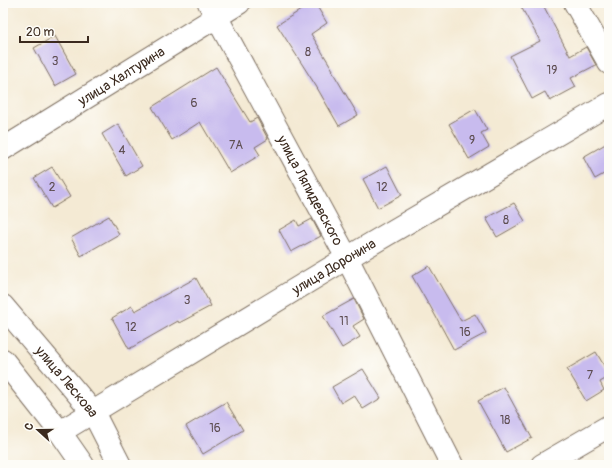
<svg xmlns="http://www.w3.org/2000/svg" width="612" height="468" viewBox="0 0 612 468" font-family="Pangolin,sans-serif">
<rect width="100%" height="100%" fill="#fdfcf7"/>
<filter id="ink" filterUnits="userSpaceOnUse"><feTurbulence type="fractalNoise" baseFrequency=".025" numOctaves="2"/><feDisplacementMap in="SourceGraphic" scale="8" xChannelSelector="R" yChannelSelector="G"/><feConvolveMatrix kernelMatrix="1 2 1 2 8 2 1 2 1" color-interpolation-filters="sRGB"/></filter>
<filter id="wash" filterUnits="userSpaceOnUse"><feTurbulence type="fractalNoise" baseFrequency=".012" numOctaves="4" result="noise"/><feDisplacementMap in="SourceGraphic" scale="16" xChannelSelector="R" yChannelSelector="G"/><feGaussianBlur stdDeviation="0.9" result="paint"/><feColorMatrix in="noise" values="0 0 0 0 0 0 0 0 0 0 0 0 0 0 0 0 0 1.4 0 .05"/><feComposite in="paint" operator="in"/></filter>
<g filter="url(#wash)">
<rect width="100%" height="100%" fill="#f4ead4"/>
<g id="blocks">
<path fill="#c8bbee" d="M312,3H315L327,23L311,34L333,70L332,71L358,115L339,126L316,86L277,25Z
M519,3H542L570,56L586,47L596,65L571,78L576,87L550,101L545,92L532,99L510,56L540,41Z
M55,36L76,74L55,86L34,48Z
M216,67L250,122L257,118L268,139L255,147L260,155L230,173L200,122L172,140L152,107Z
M475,109L487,130L481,133L489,147L469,159L449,124Z
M118,124L142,166L126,176L102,134Z
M609,142V171L595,179L583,157Z
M387,166L402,195L378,208L363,179Z
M52,167L70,197L52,208L34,178Z
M514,203L525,221L497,237L486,218Z
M109,216L119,234L81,256L71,238Z
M312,219L321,236L291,252L279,230L296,220L299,226Z
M429,266L461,321L475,314L486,333L454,350L429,304H428L412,276Z
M196,278L211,306L179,323L178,321L129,349L112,318L132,306L135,311Z
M354,299L364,319L353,326L360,337L342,348L323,316Z
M596,352L609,374V377L600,382L604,390L586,401L567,369Z
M363,369L381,398L363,409L354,395L341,403L332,387Z
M504,387L532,438L506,452L478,401Z
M226,402L243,430L203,454L186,426Z"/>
</g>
</g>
<g filter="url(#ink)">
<use href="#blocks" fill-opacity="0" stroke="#7c6d5e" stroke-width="1"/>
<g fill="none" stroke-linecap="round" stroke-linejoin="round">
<g stroke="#7c6d5e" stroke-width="24">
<g id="minor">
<path id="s1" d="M209,3L347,258L452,465"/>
<path d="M575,3L609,63"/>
<path id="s2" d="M3,149L239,3"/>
<path id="s3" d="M3,306L93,412L120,465"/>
<path d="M3,360L60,432L83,465"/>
<path id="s4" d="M60,432L347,258L609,104"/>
<path d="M542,465L609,426"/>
</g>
</g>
<use href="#minor" stroke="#fff" stroke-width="22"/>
</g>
</g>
<g text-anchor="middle" stroke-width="3.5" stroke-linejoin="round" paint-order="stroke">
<g font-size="12" fill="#5e4e52">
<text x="308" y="56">8</text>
<text x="55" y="65">3</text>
<text x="552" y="74">19</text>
<text x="194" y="107">6</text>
<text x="472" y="144">9</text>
<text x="236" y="149">7А</text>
<text x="122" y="154">4</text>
<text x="52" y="191">2</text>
<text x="382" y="191">12</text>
<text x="506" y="224">8</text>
<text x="187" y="304">3</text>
<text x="344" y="325">11</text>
<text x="131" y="331">12</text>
<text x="465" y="336">16</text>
<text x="590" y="379">7</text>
<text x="505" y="424">18</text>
<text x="215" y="432">16</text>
</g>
<g font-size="14" fill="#3b2a1e" stroke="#fdfcf7">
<text dy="5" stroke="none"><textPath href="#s2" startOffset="139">улица Халтурина</textPath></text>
<text dy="5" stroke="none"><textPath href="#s1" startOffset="213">улица Ляпидевского</textPath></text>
<text dy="5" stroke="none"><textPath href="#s4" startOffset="320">улица Доронина</textPath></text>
<text dy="5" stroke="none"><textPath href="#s3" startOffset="99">улица Лескова</textPath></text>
</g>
</g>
<rect width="612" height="468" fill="none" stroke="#fdfcf7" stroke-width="16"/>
<g transform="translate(38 430) rotate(291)" stroke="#fdfcf7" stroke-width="3" paint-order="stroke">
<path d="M0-3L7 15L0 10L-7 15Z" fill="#3b2a1e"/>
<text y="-6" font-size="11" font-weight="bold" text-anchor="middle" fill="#3b2a1e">С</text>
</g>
<path d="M20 36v6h68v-6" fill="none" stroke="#3b2a1e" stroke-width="2"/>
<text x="26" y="36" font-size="12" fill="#3b2a1e" stroke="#fdfcf7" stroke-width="3" paint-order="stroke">20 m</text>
</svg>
